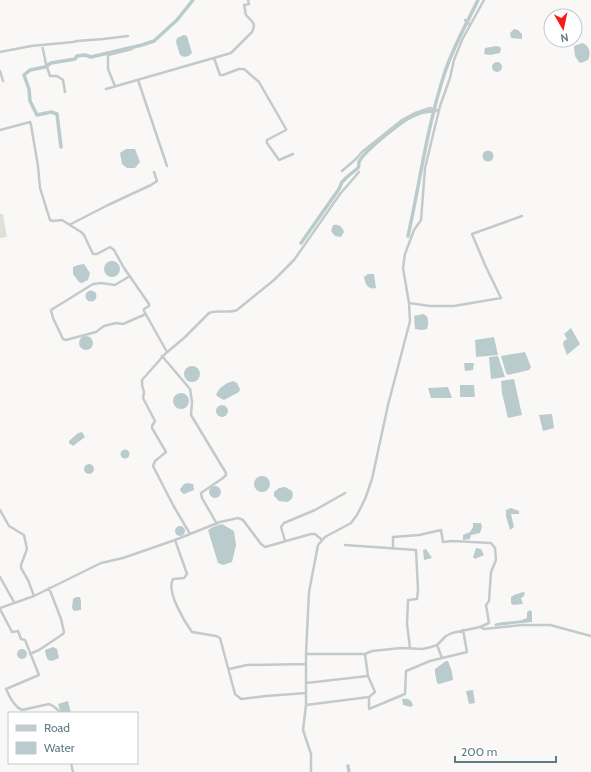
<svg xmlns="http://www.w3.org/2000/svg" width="591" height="772" viewBox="0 0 591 772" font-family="Cabin,sans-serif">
<rect width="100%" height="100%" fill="#f9f8f6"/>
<path fill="#dde1d6" d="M0,214H3L7,237L0,238Z"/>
<path fill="#b9cbcc" d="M514,29L518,30L522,34V39L511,38L510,33Z
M184,35L187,36L192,53C189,57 184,58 180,55L176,42L177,38Z
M582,43C590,45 591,54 588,60L581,63L579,62L575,56L574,46Z
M496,46L500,47L501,49L500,53L490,55L484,54L485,48Z
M492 67a5 5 0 1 1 10 0a5 5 0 1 1-10 0Z
M126,149H135L140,162L135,168H127L122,164L120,153Z
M482.5 156a5.5 5.5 0 1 1 11 0a5.5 5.5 0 1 1-11 0Z
M333,225C339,224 342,226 344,232L341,237L335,236L331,231Z
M104 269a8 8 0 1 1 16 0a8 8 0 1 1-16 0Z
M78,265L84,264L90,273L88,280L82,283L79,282L73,274V267Z
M368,274H374L376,288C368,290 365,284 364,277Z
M85.5 296a5.5 5.5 0 1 1 11 0a5.5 5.5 0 1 1-11 0Z
M423,314C429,316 429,322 427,329L422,330L415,329L414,316Z
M571,328L580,344L567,355L563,344L564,341L567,339L564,334Z
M79 343a7 7 0 1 1 14 0a7 7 0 1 1-14 0Z
M494,337L498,355L476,357L475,340Z
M525,352L531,367L529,370L508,375L506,373L501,356Z
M498,356L505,377L491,379L489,357Z
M464,363H474L473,370L465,371Z
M184 374a8 8 0 1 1 16 0a8 8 0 1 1-16 0Z
M514,379L522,415L508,418L502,393L501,381Z
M233,381L237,383L240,389L239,392L224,400L220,398L216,395C218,388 226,383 233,381Z
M460,385H474L475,397H460Z
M448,387L452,398H431L428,388Z
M173 401a8 8 0 1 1 16 0a8 8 0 1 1-16 0Z
M216 411a6 6 0 1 1 12 0a6 6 0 1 1-12 0Z
M552,414L554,428L543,431L539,415Z
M82,432L85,437L73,446L69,443V441L78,433Z
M120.5 454a4.5 4.5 0 1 1 9 0a4.5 4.5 0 1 1-9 0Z
M84 469a5 5 0 1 1 10 0a5 5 0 1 1-10 0Z
M254 484a8 8 0 1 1 16 0a8 8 0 1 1-16 0Z
M188,483L193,484L194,490L184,494L181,492L180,489L184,484Z
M209 492a6 6 0 1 1 12 0a6 6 0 1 1-12 0Z
M285,487L292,491C294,497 292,500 287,502L279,501L274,496V492L279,488Z
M511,508L519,511V514H511L514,527L510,530L506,516V510Z
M473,523H481L482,527L480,533L471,535L470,539L463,540V535L470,532L473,527Z
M222,524L234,531L236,545L232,562L223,565L218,563L208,530L213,527Z
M175 531a5 5 0 1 1 10 0a5 5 0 1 1-10 0Z
M476,548L481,549L484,555L475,559L473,557Z
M426,549L432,558L424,560L423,550Z
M523,592L525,593L524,596L521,598L523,604L513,605L511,603V597L514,595Z
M76,597H80L81,602V610L74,611L72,608L73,599Z
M530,610L532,612V622L495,626L494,624C505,620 517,623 527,618V612Z
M53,647L57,649L59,658L52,661L48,660L46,656L45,650Z
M17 654a5 5 0 1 1 10 0a5 5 0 1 1-10 0Z
M446,661H448L452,672L453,680L439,684L437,683L435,673V669Z
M473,690L475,703L469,704L466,691Z
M402,699C408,698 411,699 413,705L411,707L403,705Z
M68,701L71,713H61L58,704Z"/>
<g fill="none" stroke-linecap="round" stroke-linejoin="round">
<path stroke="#b9cbcc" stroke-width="3.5" d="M61,147L57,114L51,112L37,115L30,101L29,89L24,75L30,70L45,67L51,63L75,59L77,56L85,55L91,57L142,45L154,41L177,20L193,0
M408,236C420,182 427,127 444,75C452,49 466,25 478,0
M301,243L339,189L342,182L347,177L358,168C359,166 359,164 359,162C364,151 402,121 413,116C420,112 427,111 435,111
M348,766L349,772"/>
<path stroke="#c3cacc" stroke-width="2.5" d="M465,20L470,25
M42,45L46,64L50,76H57L63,80L65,92
M0,52L31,46L73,42L77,41L103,39L128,36
M214,58L220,75H223L239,69H244L259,82L286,129V130L267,140V143L279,160L293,154
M0,71L3,81
M138,80L167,166
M115,86L108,69V55L132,49
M106,89L231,53L252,32C257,23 251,21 246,15C245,12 245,8 244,5L249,4L248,0
M0,130L30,122L31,125L38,166L40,188L50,220L53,221L62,220L81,232L84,235L93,254H97L110,247L114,250L124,268L149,304V306L144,309V311L167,352
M342,171L356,159L362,152L402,120L415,113L430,108L439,111
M71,224L108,205L151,185L157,181L154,172
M130,276L115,285L101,283L93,284L51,310L53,318L63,339L66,340L96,332L104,326L116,323L123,324L146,314
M409,303L430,306H454L501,298L485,265L472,234L522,216
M162,356L190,389L192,402L191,415L226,473V475L223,478L201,493L202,498L217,524
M0,510L9,526L24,535L27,549L21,565V568L28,580L34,596
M190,534L173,505L153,466L155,461L166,452L152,428V426L155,421L143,398L144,392L142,385V380L165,354L184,338L209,313C218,309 228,314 237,310L274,280L294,260L340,194L359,172
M175,540L187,574L184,578L173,579C166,591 184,621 192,632L216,636L220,638L235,694L241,699L266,696L306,693
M285,541L281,527L284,523L315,510L345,493
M345,545L416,550L418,590L417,599L408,600L407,624L410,648
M393,549V537L419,535L441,530L443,542L452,541L491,543L495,548L496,560L491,572L489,601L486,605L489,623L480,627
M0,577L14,602
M0,608L34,596L101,563L123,558L175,540L220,522L238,518L243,520L261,544L265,547L311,534H315L322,540
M0,609L12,632L18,631L21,639L25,640L39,675L6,689C9,696 14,707 22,710L49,704L53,706L58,710L60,713
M437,645L442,658
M30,654L39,650L63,634L64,632L61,619L49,588
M306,654H365L372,651L401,648L423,649L431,647L437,645L446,636L452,633L480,627L484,629L522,625H550L591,636
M229,669L247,665L306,664
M306,683L368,676L365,654
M369,697V709L405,694L406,671L430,661L467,652L463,630
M306,705L369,697L375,692L368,676
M71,763L73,772
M311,772V754L303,730L306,705V654L309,592L318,545L325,537L351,523L357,515L365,499L372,479L388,405L410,321L409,303L403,268L405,254L414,230L421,220L425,168L440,106L450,78L454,60L462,40L484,0"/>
</g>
<rect x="8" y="712" width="130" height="52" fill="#ffffff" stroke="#bfcace"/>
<rect x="16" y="725" width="20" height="6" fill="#c3cacc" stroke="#bfcace"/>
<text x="44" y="732" font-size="12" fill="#607b84">Road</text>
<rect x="16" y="742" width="20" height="12" fill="#b9cbcc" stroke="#bfcace"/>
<text x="44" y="752" font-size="12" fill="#607b84">Water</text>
<g transform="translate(563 28) rotate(171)"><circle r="19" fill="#ffffff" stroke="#bfcace"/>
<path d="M0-3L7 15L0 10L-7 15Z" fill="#f51c19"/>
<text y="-6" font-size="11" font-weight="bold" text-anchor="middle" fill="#607b84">N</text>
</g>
<path d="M455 756v6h101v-6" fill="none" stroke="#607b84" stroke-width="2"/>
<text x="461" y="756" font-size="12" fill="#607b84" stroke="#ffffff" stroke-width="3" paint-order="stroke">200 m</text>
</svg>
